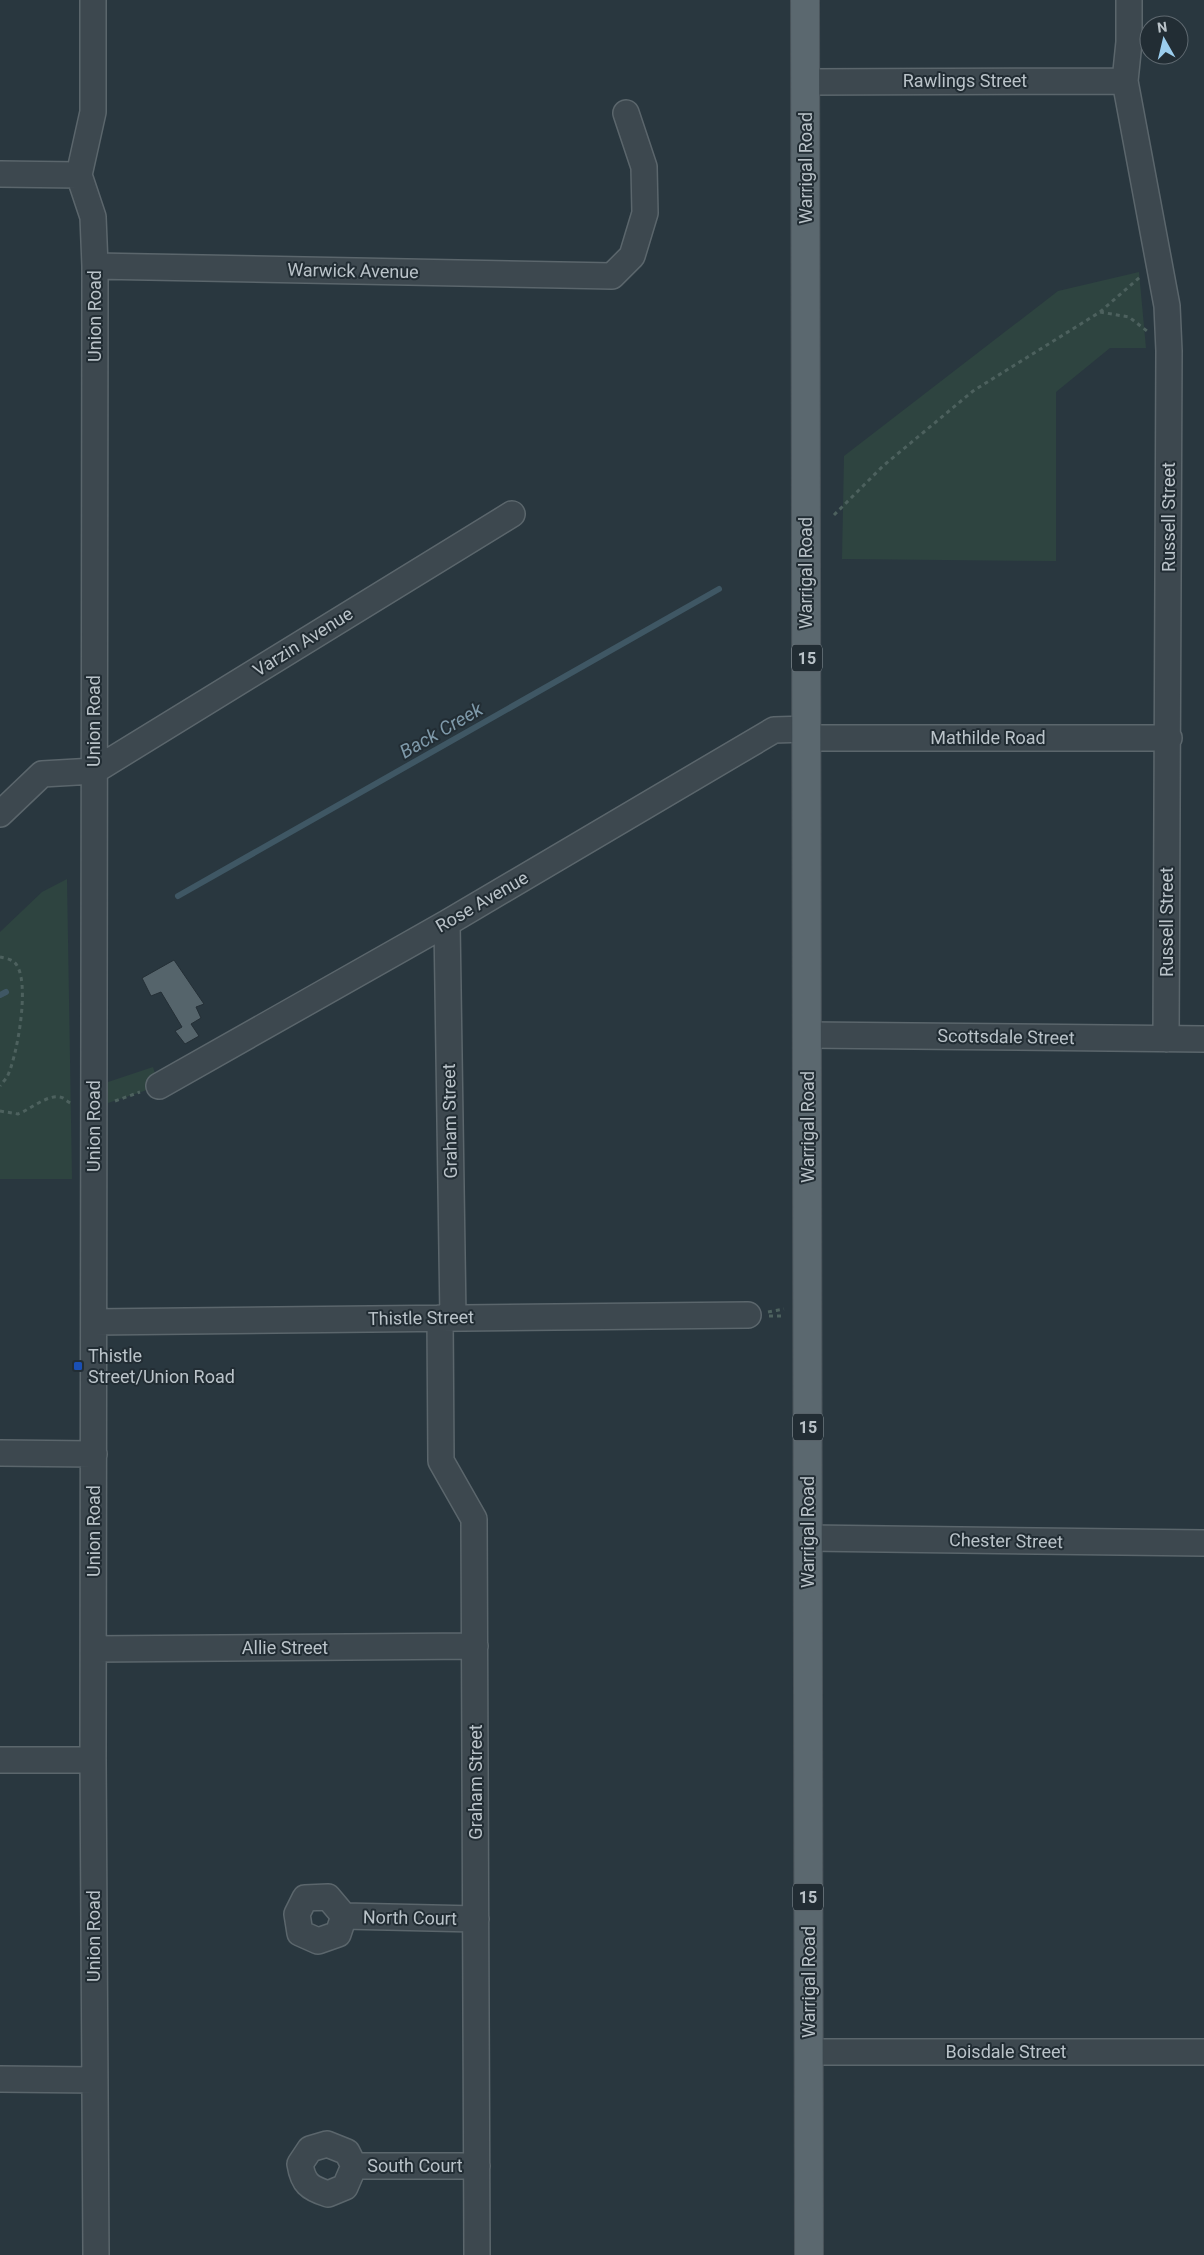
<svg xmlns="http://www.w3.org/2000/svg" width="1204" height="2255" viewBox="0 0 1204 2255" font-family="Roboto,sans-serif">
<rect width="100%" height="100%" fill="#29373f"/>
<path fill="#2e4440" d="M1139,272L1146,348H1110L1056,392V561L842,559L844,456L1058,291Z
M67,879L72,1179H0V932L42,892Z
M153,1067L159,1086L105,1104L99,1085Z"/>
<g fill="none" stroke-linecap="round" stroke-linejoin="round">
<path stroke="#3f5764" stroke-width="6" d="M178,896L719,589
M0,995L6,992"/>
</g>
<path fill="#55646b" stroke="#242f36" d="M174,960L204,1004L196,1007L201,1018L191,1024L199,1036L185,1044L175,1031L182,1027L161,992L151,996L142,978Z"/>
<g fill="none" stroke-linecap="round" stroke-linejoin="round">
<g stroke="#5b666c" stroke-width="28">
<path id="minor" d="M93,0V112L79,175L93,217L95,266L93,1760L96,2255
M1129,0V42L1125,81L1167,306L1169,351L1166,1039
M805,82L1125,81
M0,174L79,175
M95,266L612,276L632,256L645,213L644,167L626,113
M807,738H1169
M0,814L42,774L94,771L512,514
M447,923L453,1318
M808,1035L1204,1039
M159,1086L447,923L774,730L807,729
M440,1318L441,1461L474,1519L477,2255
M94,1322L748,1315
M0,1453L94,1454
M808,1538L1204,1543
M94,1649L475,1646
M0,1760H93
M344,1916L338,1934L318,1941L300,1933L297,1914L305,1898L328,1897L344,1916L476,1919
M809,2052H1204
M0,2079L95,2080
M327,2144L347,2152L354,2166L345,2187L328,2194C309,2188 303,2183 300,2164L310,2149Z
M354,2166H477"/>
</g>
<g stroke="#4a545b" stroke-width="30">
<path id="major" d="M805,0L809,2255"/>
</g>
<path stroke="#4d615e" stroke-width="3" stroke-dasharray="4 4" stroke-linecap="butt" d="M1100,312L1129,317L1147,331
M834,515L883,466L973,391L1100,312L1140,277
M0,957C4,958 11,959 14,962C32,977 17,1058 7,1077C5,1080 2,1083 0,1086
M115,1101L140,1092
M0,1111L18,1114C30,1110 49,1092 63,1098C66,1100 69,1103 73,1104
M768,1312L784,1309
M769,1316H785"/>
<use href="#minor" stroke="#3d484f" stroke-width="25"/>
<use href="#major" stroke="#5b686f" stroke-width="28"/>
</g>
<rect fill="#1a4fb4" stroke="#222d34" stroke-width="2" x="73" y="1361" width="10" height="10" rx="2.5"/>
<g text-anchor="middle" stroke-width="4" stroke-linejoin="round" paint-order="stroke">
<g fill="#222d34" stroke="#8c969c" stroke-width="1">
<rect x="792" y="644.5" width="30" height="27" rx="4"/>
<rect x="793" y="1413.5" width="30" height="27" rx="4"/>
<rect x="793" y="1883.5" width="30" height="27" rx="4"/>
</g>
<g font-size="16" font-weight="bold" fill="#bac3c9">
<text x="807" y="664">15</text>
<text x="808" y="1433">15</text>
<text x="808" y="1903">15</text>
</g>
<g font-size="18" fill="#bac3c9" stroke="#222d34">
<text x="965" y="87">Rawlings Street</text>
<text transform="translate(806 168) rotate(-90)" y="6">Warrigal Road</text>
<text transform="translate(353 271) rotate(1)" y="6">Warwick Avenue</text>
<text transform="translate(95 316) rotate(-90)" y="6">Union Road</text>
<text transform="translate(1169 517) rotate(-90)" y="6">Russell Street</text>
<text transform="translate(806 573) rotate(-90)" y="6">Warrigal Road</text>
<text transform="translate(303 642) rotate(-32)" y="6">Varzin Avenue</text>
<text transform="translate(94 721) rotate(-90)" y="6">Union Road</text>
<text x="988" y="744">Mathilde Road</text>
<text transform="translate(482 902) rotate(-30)" y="6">Rose Avenue</text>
<text transform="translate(1167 922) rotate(-90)" y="6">Russell Street</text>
<text transform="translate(1006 1037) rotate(1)" y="6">Scottsdale Street</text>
<text transform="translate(450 1121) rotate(-91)" y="6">Graham Street</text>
<text transform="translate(94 1126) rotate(-90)" y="6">Union Road</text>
<text transform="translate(808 1127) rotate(-90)" y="6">Warrigal Road</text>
<text transform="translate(421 1318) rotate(-1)" y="6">Thistle Street</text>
<text transform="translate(94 1531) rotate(-90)" y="6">Union Road</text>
<text transform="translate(808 1532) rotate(-90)" y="6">Warrigal Road</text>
<text transform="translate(1006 1541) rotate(1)" y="6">Chester Street</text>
<text x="285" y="1654">Allie Street</text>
<text transform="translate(476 1782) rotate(-90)" y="6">Graham Street</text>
<text transform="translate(410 1918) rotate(1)" y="6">North Court</text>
<text transform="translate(94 1936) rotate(-90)" y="6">Union Road</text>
<text transform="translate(809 1982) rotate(-90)" y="6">Warrigal Road</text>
<text x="1006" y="2058">Boisdale Street</text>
<text x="415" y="2172">South Court</text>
</g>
<g font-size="18" fill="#bac3c9" stroke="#222d34" text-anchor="start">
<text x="88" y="1362">Thistle<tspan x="88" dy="21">Street/Union Road</tspan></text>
</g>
<g font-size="19" font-style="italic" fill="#7e99a9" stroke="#222d34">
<text transform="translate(441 730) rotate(-30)" y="7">Back Creek</text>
</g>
</g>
<g transform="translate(1164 40) rotate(352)"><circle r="24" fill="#222d34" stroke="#5f6970"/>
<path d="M0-4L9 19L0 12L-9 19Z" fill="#9bcded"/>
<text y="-8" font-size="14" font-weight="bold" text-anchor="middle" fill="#bac3c9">N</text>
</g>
</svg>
